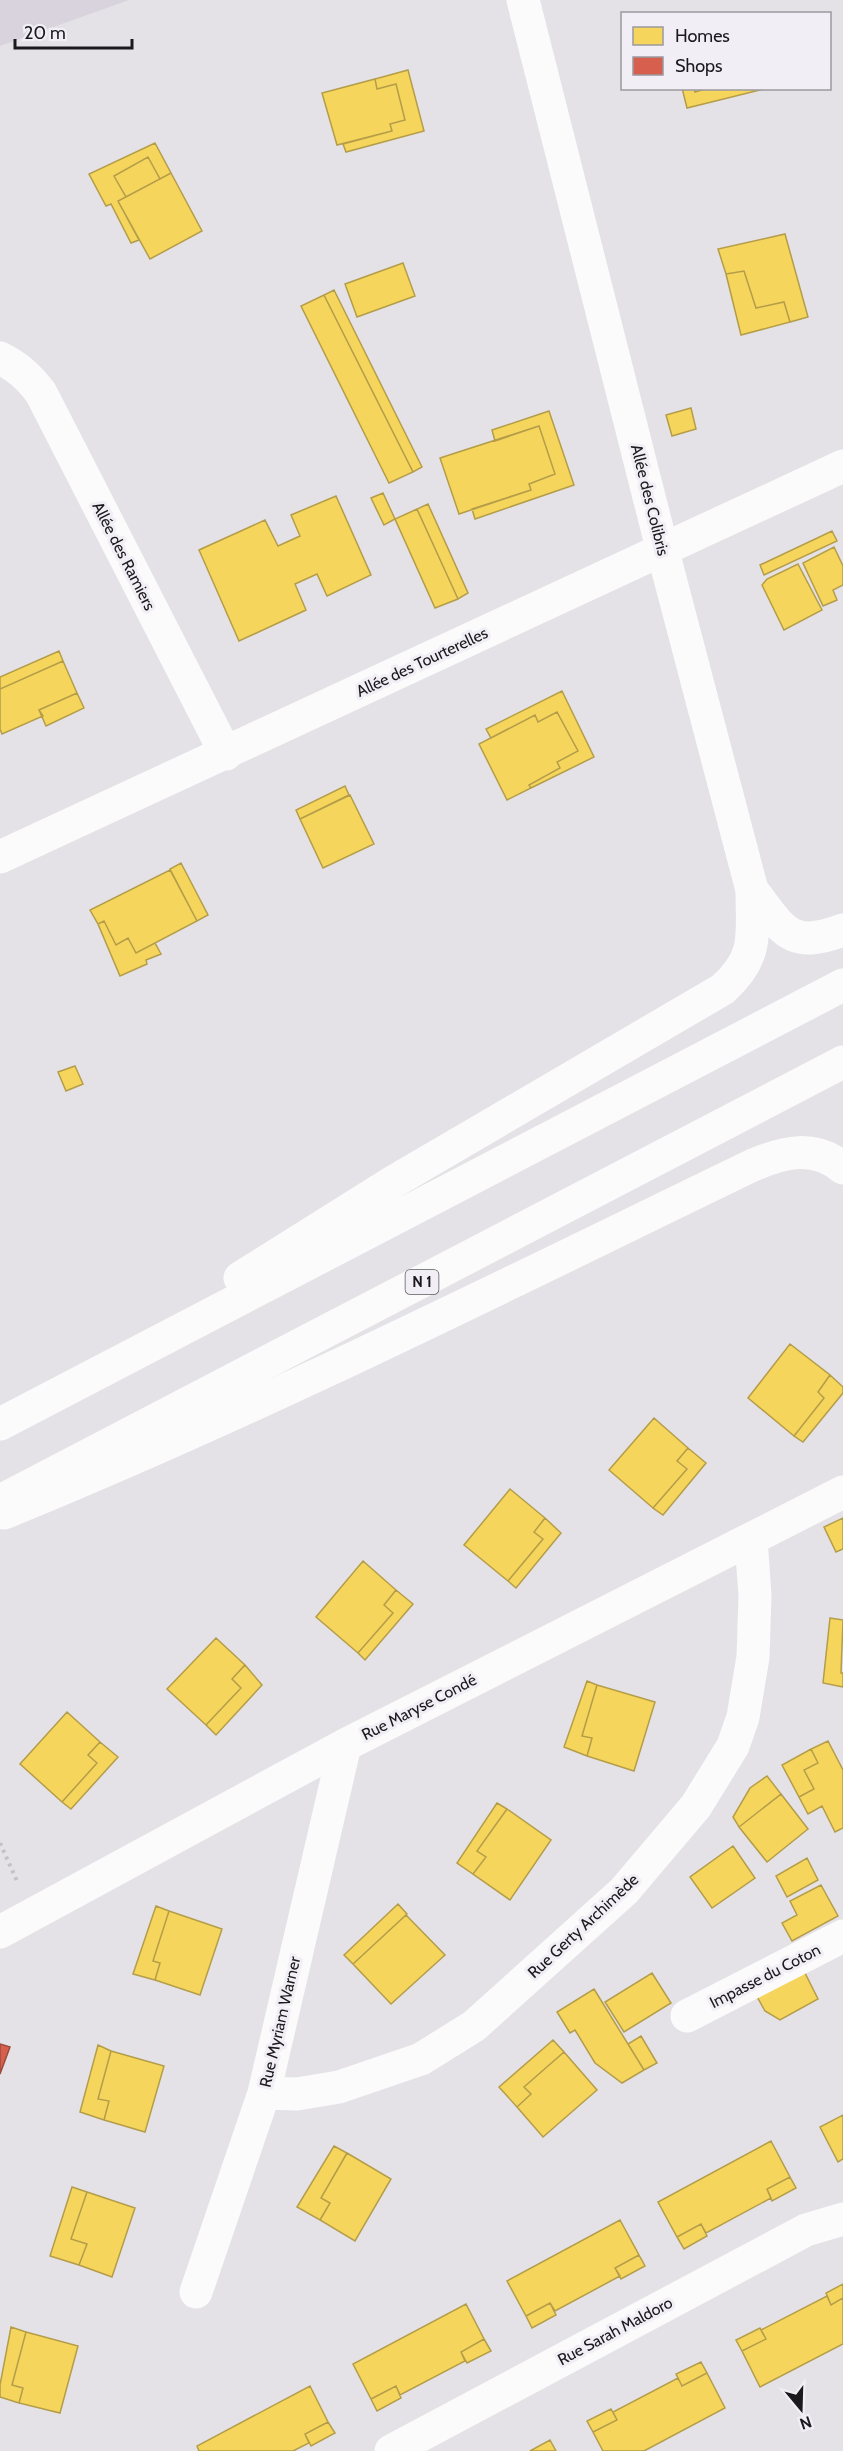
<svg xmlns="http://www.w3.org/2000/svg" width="843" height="2451" viewBox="0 0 843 2451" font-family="Cabin,sans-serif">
<rect width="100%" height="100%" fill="#e4e2e6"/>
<path fill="#d8d3dc" d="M0 0H129L0 46Z"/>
<path fill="#f6d55c" stroke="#b49d49" stroke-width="1.5" d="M408 70 424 131 346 152 343 144 392 131 390 124 405 120 396 84 377 89 375 79Z
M375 79 377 89 396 84 405 120 390 124 392 131 337 145 322 93Z
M682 88H694L695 92 708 88H768L687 108Z
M155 143 171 173 160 179 148 157 114 176 126 197 118 201 139 240 131 243 111 204 106 206 89 174Z
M148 157 160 179 126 197 114 176Z
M171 173 202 231 150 259 118 201Z
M785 234 808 317 790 322 784 302 756 308 744 271 726 274 718 249Z
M403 263 415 296 357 317 345 284Z
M744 271 756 308 784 302 790 322 741 335 726 274Z
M334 290 422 467 413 472 324 295Z
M324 295 413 472 389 483 301 306Z
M691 408 696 429 672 436 666 415Z
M549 411 574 485 475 519 472 509 531 490 529 484 555 474 539 426 495 441 492 430Z
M539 426 555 474 529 484 531 490 459 514 440 458Z
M383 493 395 519 384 525 371 498Z
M336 496 371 575 327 596 317 574 295 584 306 610 239 641 199 550 265 520 278 546 300 536 291 515Z
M428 504 468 593 458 599 417 509Z
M417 509 458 599 435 608 395 519Z
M832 531 837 541 764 575 760 565Z
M834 547 843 566V585L833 590 837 600 823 606 803 563Z
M798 564 822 610 784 630 762 585 767 579Z
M59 651 63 661 0 689V677Z
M63 661 77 693 39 710 43 716 2 734 0 729V689Z
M562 691 594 757 531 788 529 785 560 768 557 762 578 751 557 712 538 722 535 715 491 738 486 729Z
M77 693 84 708 46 726 39 710Z
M557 712 578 751 557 762 560 768 529 785 531 788 507 800 479 744 535 715 538 722Z
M345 786 349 795 300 819 296 810Z
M350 795 374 844 323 868 300 819Z
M181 863 208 915 197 921 170 869Z
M170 870 197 921 136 953 128 938 116 945 104 921 98 924 90 910Z
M104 921 116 945 128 938 136 953 155 943 161 954 146 960 147 964 120 976 98 924Z
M75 1066 83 1084 66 1091 58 1072Z
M790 1344 830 1375 818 1392 824 1398 794 1436 748 1398Z
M830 1375 843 1387V1393L803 1442 794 1436 824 1398 818 1392Z
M654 1418 688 1448 677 1461 687 1469 653 1508 609 1470Z
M688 1448 706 1463 663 1515 653 1508 687 1469 677 1461Z
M510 1489 545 1518 534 1532 543 1539 508 1581 464 1545Z
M545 1518 561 1533 516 1588 508 1581 543 1539 534 1532Z
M843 1518V1549L836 1552 824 1527Z
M363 1561 396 1590 384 1605 393 1613 358 1653 316 1617Z
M396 1590 413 1604 365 1660 358 1653 393 1613 384 1605Z
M830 1618 843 1620 841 1673H843V1687L823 1683Z
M216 1638 245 1665 232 1679 241 1688 206 1725 167 1689Z
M245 1665 262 1685 216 1735 206 1725 241 1688 232 1679Z
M587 1681 597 1685 582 1736 592 1738 587 1756 564 1747Z
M597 1685 655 1702 634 1771 587 1756 592 1738 582 1736Z
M67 1712 100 1742 88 1755 97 1763 62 1802 20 1764Z
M828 1741 843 1770V1828L835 1832 822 1806 808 1814 799 1797 814 1789 804 1770 818 1763 811 1749Z
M100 1742 118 1757 71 1809 62 1802 97 1763 88 1755Z
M811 1749 818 1763 804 1770 814 1789 799 1797 782 1765Z
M767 1776 781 1794 739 1827 733 1817 750 1788Z
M781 1794 808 1829 767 1862 739 1827Z
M497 1803 507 1809 477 1851 486 1857 473 1874 457 1863Z
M507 1809 551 1840 510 1900 473 1874 486 1857 477 1851Z
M733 1846 755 1878 712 1908 690 1877Z
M807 1858 818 1880 787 1897 776 1876Z
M821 1885 838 1916 792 1941 782 1923 797 1915 790 1901Z
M398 1904 407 1914 353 1964 344 1955Z
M156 1906 169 1911 153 1961 160 1963 155 1980 133 1974Z
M169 1911 222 1929 200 1995 155 1980 160 1963 153 1961Z
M406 1915 445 1955 391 2004 353 1964Z
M802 1967 818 1999 780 2020 765 2011 755 1993Z
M652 1973 671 2003 624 2032 605 2002Z
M594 1989 644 2070 622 2083 595 2063 575 2030 570 2033 557 2012Z
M641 2036 657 2063 644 2070 628 2044Z
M553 2040 564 2052 524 2087 531 2094 517 2107 499 2087Z
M98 2045 111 2051 98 2099 109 2101 104 2120 80 2112Z
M111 2051 164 2066 145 2132 104 2120 109 2101 98 2099Z
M564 2052 597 2090 543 2137 517 2107 531 2094 524 2087Z
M843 2115V2159L838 2162 820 2127Z
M771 2141 790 2177 767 2189 771 2198 706 2233 701 2224 677 2237 658 2202Z
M334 2146 347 2153 321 2198 330 2203 320 2220 297 2207Z
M347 2153 391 2179 355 2241 320 2220 330 2203 321 2198Z
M790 2177 796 2188 772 2201 767 2189Z
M72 2187 87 2192 71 2239 87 2244 79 2265 50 2256Z
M87 2192 135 2208 112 2277 79 2265 87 2244 71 2239Z
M620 2220 639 2255 615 2268 620 2276 555 2311 550 2303 526 2316 507 2281Z
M701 2224 707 2236 684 2249 677 2237Z
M639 2255 645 2266 621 2279 615 2268Z
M843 2284V2298L831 2305 826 2293Z
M827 2296 831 2305 843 2298V2344L760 2387 742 2351 766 2339 761 2330Z
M550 2303 556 2315 532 2328 526 2316Z
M466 2304 484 2339 461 2352 465 2361 400 2395 396 2386 371 2399 353 2364Z
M11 2327 26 2332 12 2385 23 2388 19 2403 0 2397V2385Z
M760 2328 766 2339 742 2351 736 2340Z
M26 2332 78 2346 60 2413 19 2403 23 2388 12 2385Z
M484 2339 491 2351 467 2363 461 2352Z
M701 2362 707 2373 682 2386 676 2374Z
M707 2373 725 2408 644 2451H603L593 2432 617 2420 613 2412 678 2378 682 2386Z
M310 2386 328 2422 305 2434 309 2443 293 2451H199L197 2446Z
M396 2386 401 2398 377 2411 371 2399Z
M611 2409 617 2420 593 2432 587 2421Z
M328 2422 335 2433 311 2446 305 2434Z
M550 2440 556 2451H530Z"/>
<path fill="#d6604d" stroke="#9e4b3e" stroke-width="1.5" d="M0 2044 10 2047 0 2074Z"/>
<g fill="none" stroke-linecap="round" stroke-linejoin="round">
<path stroke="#c3c2c4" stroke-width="4" stroke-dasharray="3 4.5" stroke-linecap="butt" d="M0 1843 17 1881"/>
<path stroke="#fbfbfb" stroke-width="33" d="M523 0 662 548 752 890C782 928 788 951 843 930
M0 358C18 367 29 377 41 393L226 754
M0 857 843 466
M4 1513C259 1409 505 1285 753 1165 784 1152 814 1144 843 1168
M0 1932 345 1745 843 1492
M687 2016 843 1936
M264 2093 297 2094 339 2087 421 2059 474 2026 624 1891 696 1806 733 1746 743 1717 753 1657 755 1596 751 1539
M196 2292 264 2093 345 1745
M391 2451 806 2230 843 2219"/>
<path stroke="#fbfbfb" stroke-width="33" d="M240 1278 393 1182 723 989C759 956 752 936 752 890
M0 1424 843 985
M0 1501 843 1062"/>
</g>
<g text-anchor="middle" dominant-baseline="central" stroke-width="6" stroke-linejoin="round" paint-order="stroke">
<rect fill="#f1eef5" stroke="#5a595d" stroke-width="1.5" x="405.5" y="1270" width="33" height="24" rx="4.5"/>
<g font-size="15" font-weight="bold" fill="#1a191c">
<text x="422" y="1282">N 1</text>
</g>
<g font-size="16" fill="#1a191c" stroke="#f1eef5">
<text transform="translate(650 500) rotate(76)">Allée des Colibris</text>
<text transform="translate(124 556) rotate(63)">Allée des Ramiers</text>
<text transform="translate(422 662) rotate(-25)">Allée des Tourterelles</text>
<text transform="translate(419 1707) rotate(-27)">Rue Maryse Condé</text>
<text transform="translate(583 1926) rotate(-43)">Rue Gerty Archimède</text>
<text transform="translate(765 1976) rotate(-27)">Impasse du Coton</text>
<text transform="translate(280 2022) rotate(-77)">Rue Myriam Warner</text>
<text transform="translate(615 2331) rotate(-28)">Rue Sarah Maldoro</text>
</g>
</g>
<rect x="621" y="12" width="210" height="78" fill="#f1eef5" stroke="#9b999e" stroke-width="1.5"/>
<rect x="633" y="27" width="30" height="18" fill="#f6d55c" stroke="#9b999e" stroke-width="1.5"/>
<text x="675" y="42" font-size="18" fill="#1a191c">Homes</text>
<rect x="633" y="57" width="30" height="18" fill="#d6604d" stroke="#9b999e" stroke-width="1.5"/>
<text x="675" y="72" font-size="18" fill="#1a191c">Shops</text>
<g transform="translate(801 2409) rotate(161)" stroke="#f1eef5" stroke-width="4.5" paint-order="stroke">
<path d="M0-4.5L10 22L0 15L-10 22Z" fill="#1a191c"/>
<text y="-9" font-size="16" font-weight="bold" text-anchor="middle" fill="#1a191c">N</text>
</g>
<path d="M15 39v9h117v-9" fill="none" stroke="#1a191c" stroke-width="3"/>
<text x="24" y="39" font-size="18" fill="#1a191c" stroke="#f1eef5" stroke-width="4.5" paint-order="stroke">20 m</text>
</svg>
